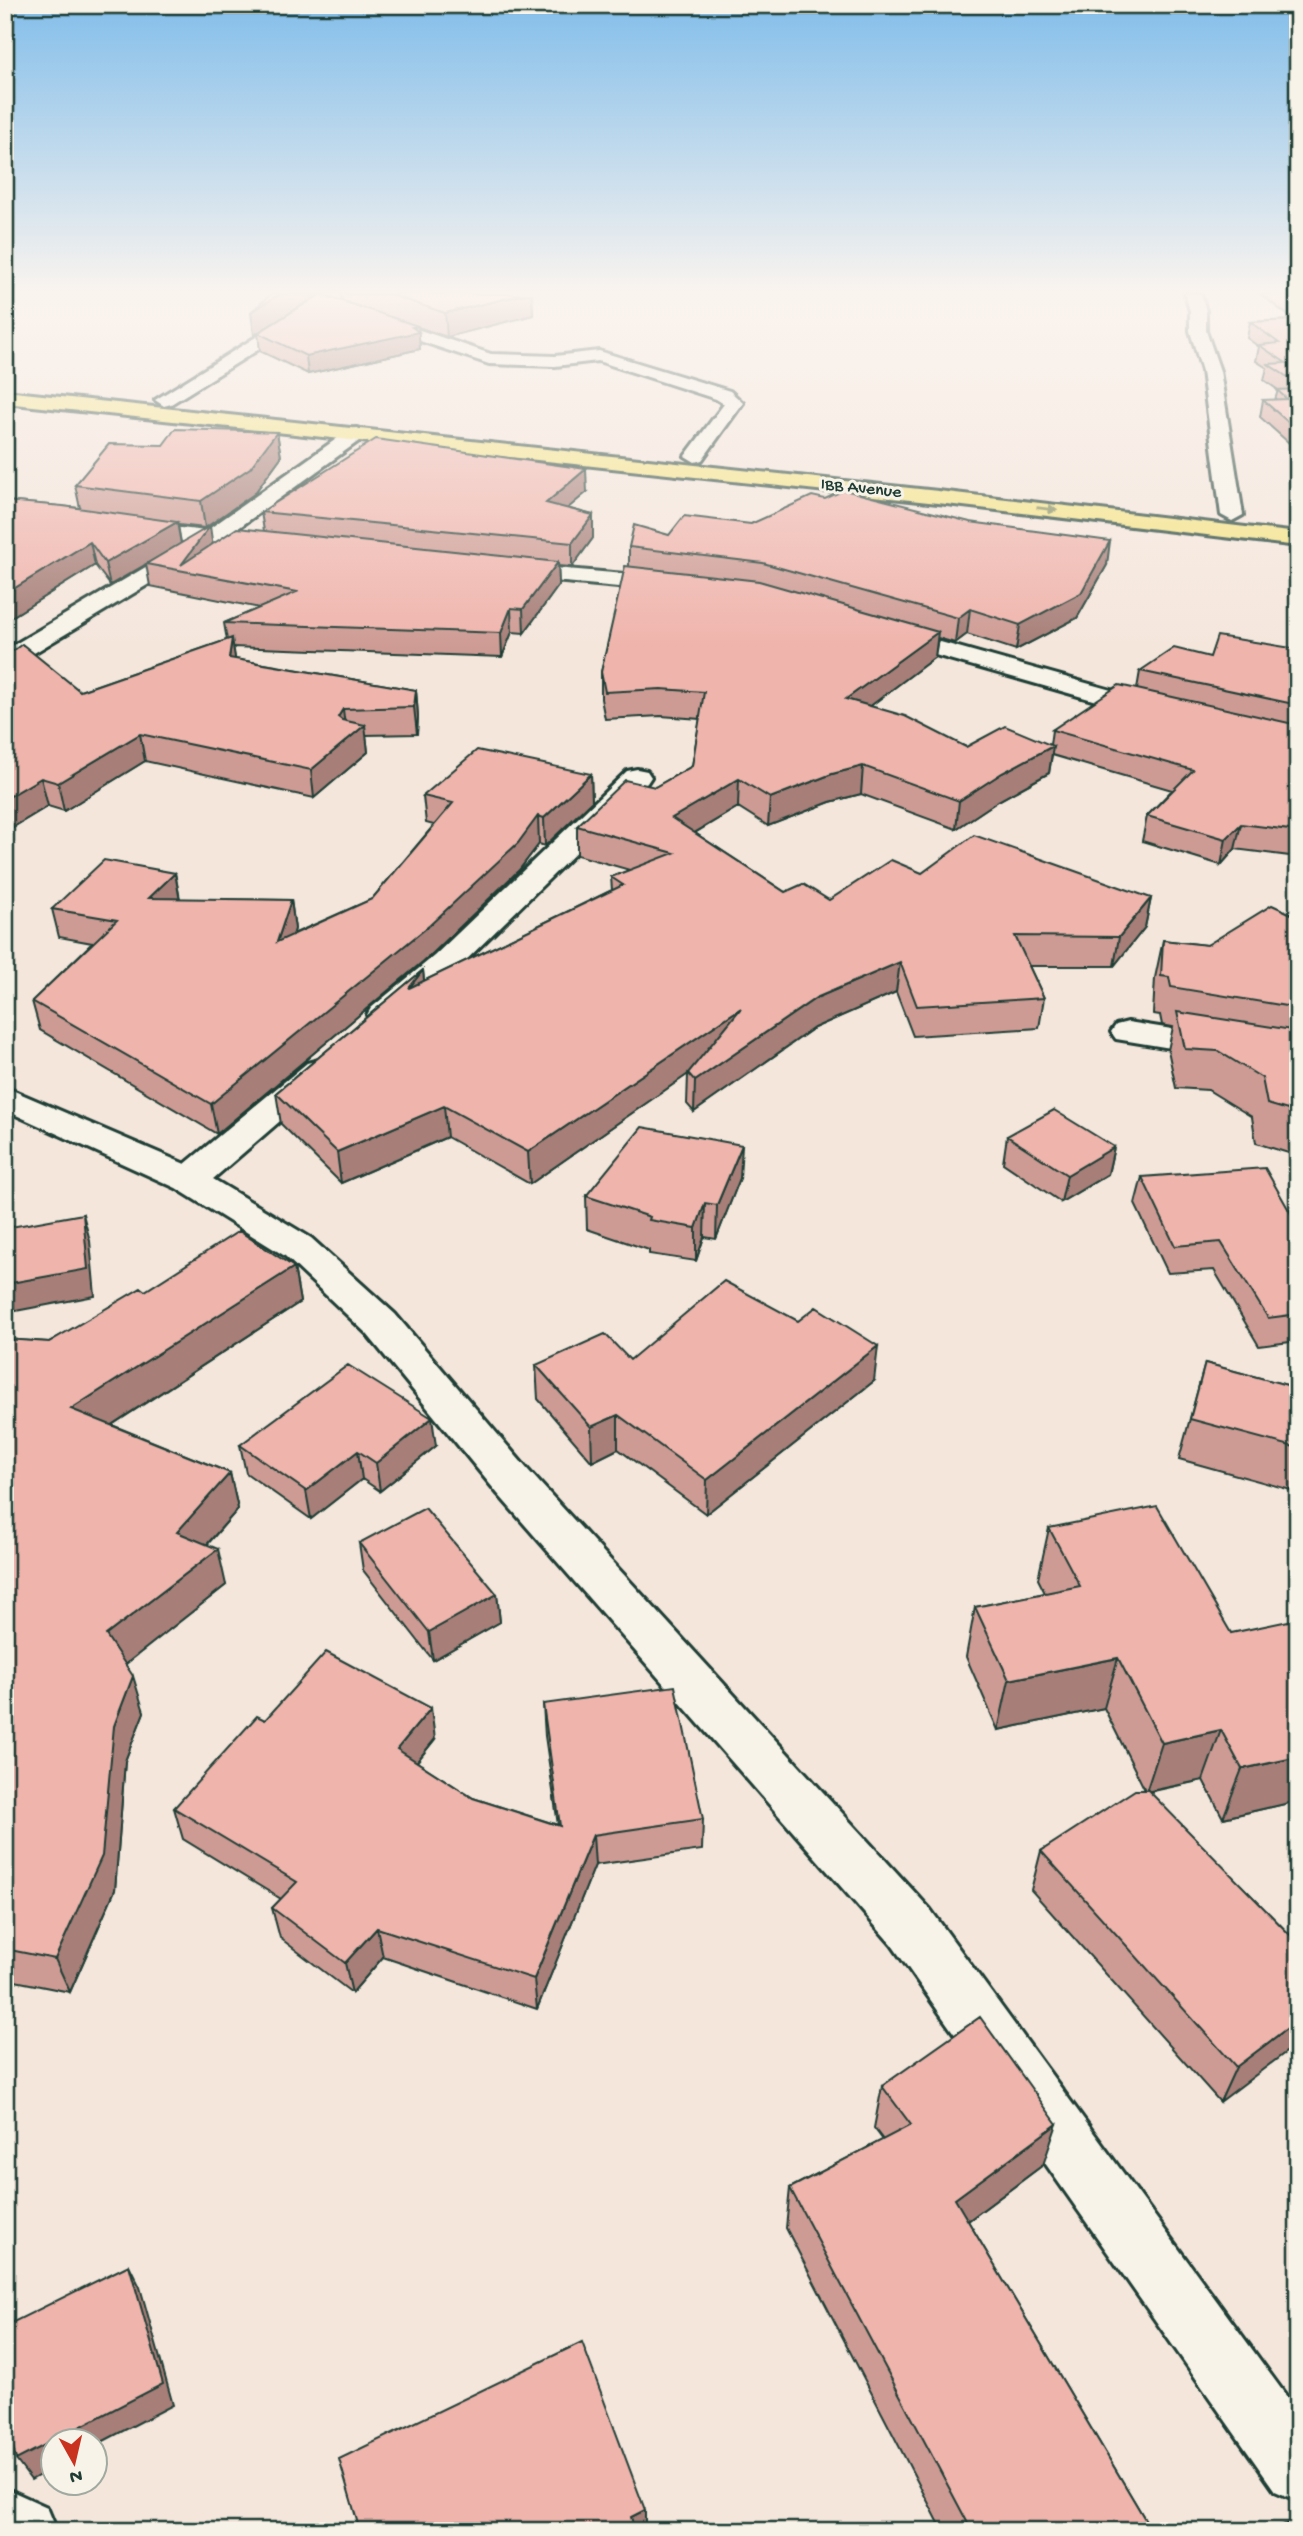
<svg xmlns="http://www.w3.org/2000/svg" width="1303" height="2536" viewBox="0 0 1303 2536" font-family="'Gochi Hand',sans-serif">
<rect width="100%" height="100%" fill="#f5e6dc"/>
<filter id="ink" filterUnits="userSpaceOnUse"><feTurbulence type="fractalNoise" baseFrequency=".0143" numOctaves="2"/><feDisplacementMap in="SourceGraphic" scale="14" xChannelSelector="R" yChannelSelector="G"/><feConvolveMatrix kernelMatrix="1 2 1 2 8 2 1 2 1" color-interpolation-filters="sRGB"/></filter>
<g filter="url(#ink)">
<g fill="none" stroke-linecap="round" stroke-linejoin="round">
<defs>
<path id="minor" d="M325 294H347L171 404 164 406 155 400Z
M1185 294H1201L1206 311V331L1220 371 1243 515 1232 521 1221 515 1202 371 1190 331V311Z
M369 313 491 354 555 356 599 351 730 391 743 403 702 460 695 462 685 456 724 404 716 399 598 361 555 366 489 364 363 322V314Z
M356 428 363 430 366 434 363 438 230 534 279 540 282 545 279 550 271 552 214 545 14 665 5 667V650L188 542 121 533 118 528 121 523 129 522 206 531 349 430Z
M508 564 672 578 683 585 672 592 500 576 497 571Z
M887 627 1161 704 1165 709 1161 714 1152 717 879 639 875 634 879 629Z
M637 769 647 771 651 777 647 783 456 970 395 1022 383 1025 371 1022 367 1015 371 1008 434 956 627 771Z
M1128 1022 1298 1049V1069L1116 1039 1111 1032 1116 1025Z
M319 1060 331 1063 336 1070 331 1077 213 1179 311 1238 395 1314 528 1470 930 1909 1298 2412V2501L1275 2491 892 1945 498 1494 367 1334 285 1256 176 1188 5 1110V1087L185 1164 307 1063Z
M5 2488 47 2507 57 2531H5Z"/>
<path id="major" d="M5 391 938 491 1298 533V546L938 503 5 403Z"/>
</defs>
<use href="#minor" stroke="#1f3d34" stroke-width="6"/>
<use href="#major" stroke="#1f3d34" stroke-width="6"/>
<use href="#minor" fill="#f7f3e8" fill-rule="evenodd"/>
<use href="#major" fill="#f4e382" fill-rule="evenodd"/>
</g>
<path fill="#ce9b94" stroke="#1f3d34" stroke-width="2" d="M341 294H532L533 315 447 337 418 327 420 349 308 374 260 351 258 333 342 300Z
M1260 294H1298V451L1260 417 1263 400H1275L1278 390 1264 380 1267 368 1256 361 1259 347 1247 338 1250 322 1294 320Z
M277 432 281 457 254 494 205 528 178 525 181 543 213 544 264 531 261 512 587 492 567 508 593 515V538L572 567 558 566 559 585 524 633 512 632 502 657 233 647 235 659 416 690 418 716 417 734 366 735 368 752 314 798 145 761 64 811 48 806 5 832 80 691 227 640 224 623 260 608 150 586 146 564 110 585 95 565 5 621V501L80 508 75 485 163 445Z
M825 499 1107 565 1077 618 1016 650 967 634 955 643 938 638 935 657 870 706 966 747 1050 745 1052 730 1137 689 1140 671 1210 657 1298 649V857L1235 849 1221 865 1142 841 1147 816 1172 790 1052 755 1049 773 998 801 956 829 861 794 830 802 768 826 738 807 695 833 785 892 829 900 922 873 1151 898 1145 927 1114 966H1029L1044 998 1039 1028 913 1036 896 992 814 1028 694 1112 687 1104 688 1074 530 1184 447 1137 341 1183 281 1124 276 1093 423 970 424 981 612 890 611 877 630 870 577 855V826L655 787 692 766 700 719 661 716 605 719 601 699V672L629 566V547L669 535 751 524Z
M591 774 592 801 545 846 539 844 519 870 432 954 217 1134 40 1030 32 1001 92 943 59 937 52 909 175 873 180 899 291 900 295 929 293 934 372 899 434 825 426 823 423 796Z
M1298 917V1156L1256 1143 1252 1117 1208 1090 1176 1088 1168 1050 1173 1027 1162 1025 1160 1015 1153 1014 1155 978 1163 940 1207 945Z
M1007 1136 1114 1147 1108 1174 1061 1202 1003 1163Z
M1142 1177 1298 1226V1341L1259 1346 1214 1270 1168 1273 1135 1204Z
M740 1178 716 1239 704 1237 696 1261 649 1254V1250L587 1229 586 1196Z
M294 1267 300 1302 112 1425 230 1473 238 1509 207 1545 226 1585 125 1664 144 1712 125 1761 115 1890 70 1992 5 1979V1339L49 1342 145 1291Z
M630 1360 874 1381 706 1514 618 1449 592 1462 538 1399 536 1365Z
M1205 1363 1298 1388V1492L1179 1459Z
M240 1445 436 1446 380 1491 362 1479 311 1519 246 1473Z
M1049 1528 1298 1801 1223 1818 1203 1780 1149 1792 1298 1943 1220 2102 1031 1890 1041 1851 1145 1790 1104 1708 998 1730 966 1657 975 1607 1045 1593 1038 1579Z
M359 1543 497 1594 500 1622 433 1660 363 1570Z
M543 1704 703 1819 702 1850 595 1865 537 2009 383 1957 352 1993 280 1938 272 1908 281 1899 183 1839 174 1808 265 1720 435 1739 417 1762 473 1798 558 1825 545 1736Z
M882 2086 1043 2165 968 2221 1152 2531H943L786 2228 790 2188 883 2140 874 2128Z"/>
<path fill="#a77e78" stroke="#1f3d34" stroke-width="2" d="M280 294H320L254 335 251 312Z
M525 294H532L533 315 447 337 445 313Z
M418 326 420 349 308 374 306 356Z
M277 432 281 457 254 494 205 528 201 501Z
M586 469 587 492 547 526 546 503Z
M593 515V538L572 567V543Z
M177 522 181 544 110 585 105 563Z
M210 526 213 548 181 565Z
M1110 541 1107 565 1077 618 1016 650 1020 625Z
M90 542 95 565 5 621V594Z
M558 562 559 585 524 633 523 609Z
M511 608 512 632 502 657 501 633Z
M970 609 967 634 955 643 958 618Z
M938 632 935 657 844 726 846 699Z
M232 638 236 664 229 658Z
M416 690 418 716 417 734 414 707Z
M343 709 346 736 338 717Z
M365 725 368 752 314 798 311 770Z
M140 734 145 761 64 811 58 783Z
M1053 746 1049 773 998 801 956 829 959 801 1002 773Z
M863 766 861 794 830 802 768 826 770 798 832 774Z
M591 774 592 801 545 846 544 818Z
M41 778 48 806 5 832V799Z
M739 779 738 807 672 846V818Z
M538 816 539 844 519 870 432 954 217 1134 211 1104Z
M1241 824 1235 849 1221 865 1226 839Z
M175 873 180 901 149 898Z
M1151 898 1145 927 1114 966 1119 937Z
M291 900 295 929 282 970 277 942Z
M900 962 896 992 814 1028 694 1112 695 1081 816 998Z
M423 970 426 1000 409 988Z
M741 1008 740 1038 530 1184 528 1152Z
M444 1106 447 1137 341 1183 337 1152Z
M742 1145 740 1178 716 1239 717 1205Z
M1114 1147 1108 1174 1061 1202 1067 1175Z
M705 1203 704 1237 696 1261V1228Z
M83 1214 90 1241 95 1296 5 1313V1284Z
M294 1267 300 1302 82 1444 71 1409Z
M878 1346 874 1381 706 1514 707 1480Z
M618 1415V1449L592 1462 591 1427Z
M432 1418 436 1446 380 1491 376 1463Z
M358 1451 362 1479 311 1519 306 1491Z
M230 1473 238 1509 186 1568 177 1532Z
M218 1549 226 1585 117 1671 106 1635Z
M497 1594 500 1622 433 1660 429 1632Z
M1118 1658 1104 1708 998 1730 1009 1680Z
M133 1676 144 1712 125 1761 115 1890 70 1992 55 1959 114 1726Z
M431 1708 435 1739 402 1780 397 1749Z
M1221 1730 1203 1780 1146 1792 1162 1743Z
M1298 1757V1801L1223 1818 1242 1769Z
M593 1835 595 1865 537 2009 534 1979Z
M377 1928 383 1957 352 1993 345 1963Z
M1298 2020V2043L1220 2102 1236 2067Z
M1057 2124 1043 2165 945 2238 955 2199Z
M129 2265 140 2287 173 2405 94 2446V2441H52V2468L31 2480 16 2460Z
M645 2510V2531H632L631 2517Z"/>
<path fill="#efb4ac" stroke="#1f3d34" stroke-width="2" d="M271 294H280L251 312Z
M321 294 418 326 412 327 419 332 306 356 258 333Z
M388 294H525L445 313Z
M1283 294H1298V305Z
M1298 320V384L1268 364 1286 363 1259 345 1279 343 1250 322Z
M1298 389V431L1263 400 1287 399 1277 390Z
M175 429 277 432 250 468 201 501 75 485 109 444 163 445Z
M376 439 586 469 546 503 593 515 572 543 261 512Z
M844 490 970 522 1110 541 1081 593 1020 625 970 609 958 618 763 563 629 547 634 525 669 535 684 516 751 524 812 496 825 499Z
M5 501 63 506 177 522 105 563 90 542 5 594Z
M210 526 181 565 237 528 558 562 523 609 511 608 501 633 224 623 297 592 146 564Z
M625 566 759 581 938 632 846 699 905 716 966 747 1005 726 1053 746 1002 773 959 801 863 766 832 774 770 798 739 779 672 818 785 892 803 884 829 900 891 860 922 873 974 835 1151 898 1119 937 1015 936 1044 998 917 1006 900 962 816 998 695 1081 688 1073 741 1008 528 1152 444 1106 337 1152 276 1093 423 970 409 988 623 885 611 877 674 853 577 826 625 780 655 787 692 766 704 692 661 689 605 692 601 672Z
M1217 636 1298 649V705L1140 671 1174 648 1210 657Z
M232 638 229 658 416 690 414 707 343 709 338 717 342 720 365 725 311 770 140 734 58 783 41 778 5 799V657L22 644 80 691Z
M1119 685 1298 725V831L1241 824 1226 839 1147 816 1193 770 1052 730Z
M477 750 591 774 544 818 538 816 518 843 430 925 211 1104 32 1001 117 920 52 909 104 860 175 873 149 898 291 900 277 942 372 899 453 803 423 796Z
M1272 905 1298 917V1008L1171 987 1169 977 1161 976 1163 940 1207 945Z
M1177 1012 1298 1031V1113L1267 1104 1262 1078 1218 1051 1185 1049Z
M1054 1110 1114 1147 1067 1175 1007 1136Z
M642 1127 742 1145 717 1205 705 1203 696 1228 649 1220 650 1217 586 1196Z
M1265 1168 1298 1226V1314L1268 1318 1221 1242 1175 1246 1142 1177Z
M83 1214 88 1269 5 1284V1228Z
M239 1231 294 1267 71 1409 230 1473 177 1532 218 1549 106 1635 133 1676 114 1726 102 1856 55 1959 5 1949V1766L8 1749H5V1339L49 1342 141 1288 145 1291Z
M724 1281 798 1321 816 1307 878 1346 707 1480 618 1415 591 1427 536 1365 605 1334 630 1360Z
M1205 1363 1298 1388V1448L1190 1419Z
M348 1365 432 1418 376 1463 358 1451 306 1491 240 1445Z
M1157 1506 1231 1633 1298 1619V1757L1242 1769 1221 1730 1162 1743 1118 1658 1009 1680 975 1607 1080 1586 1049 1528Z
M425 1508 497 1594 429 1632 359 1543Z
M326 1652 431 1708 397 1749 473 1798 560 1826 543 1704 675 1686 703 1819 593 1835 534 1979 377 1928 345 1963 272 1908 297 1882 174 1808 257 1716 265 1720Z
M1135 1790H1148L1298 1943V2020L1236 2067 1041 1851Z
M980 2017 1057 2124 955 2199 1152 2531H972L790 2188 911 2125 882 2086Z
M129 2265 163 2384 16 2460 5 2411V2326Z
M582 2342 645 2510 631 2517 635 2531H360L339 2459Z
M1298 2520V2531H1264Z"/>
<defs><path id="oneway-solid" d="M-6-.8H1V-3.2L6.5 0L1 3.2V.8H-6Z" transform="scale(1.75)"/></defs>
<use fill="#7f8857" href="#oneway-solid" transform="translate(1047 509) rotate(7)"/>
</g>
<linearGradient id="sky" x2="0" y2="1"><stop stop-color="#83beea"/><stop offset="0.45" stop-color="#faf4ef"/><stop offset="1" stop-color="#faf4ef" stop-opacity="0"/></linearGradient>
<rect width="1303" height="649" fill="url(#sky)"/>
<g text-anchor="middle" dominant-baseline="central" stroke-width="6" stroke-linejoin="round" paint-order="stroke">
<g font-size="18" fill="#1f3d34" stroke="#f7f3e8">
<text transform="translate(861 489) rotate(6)">IBB Avenue</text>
</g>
</g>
<rect width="1303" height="2536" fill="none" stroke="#f7f3e8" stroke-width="28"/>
<rect x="14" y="14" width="1275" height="2508" fill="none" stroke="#1f3d34" stroke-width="2.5" filter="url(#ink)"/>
<g transform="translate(74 2462) rotate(172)"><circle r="33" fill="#f7f3e8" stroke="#a1aaa0" stroke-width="2"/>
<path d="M0-5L12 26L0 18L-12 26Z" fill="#c8321e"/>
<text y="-10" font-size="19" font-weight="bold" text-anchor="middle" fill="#1f3d34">N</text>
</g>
</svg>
